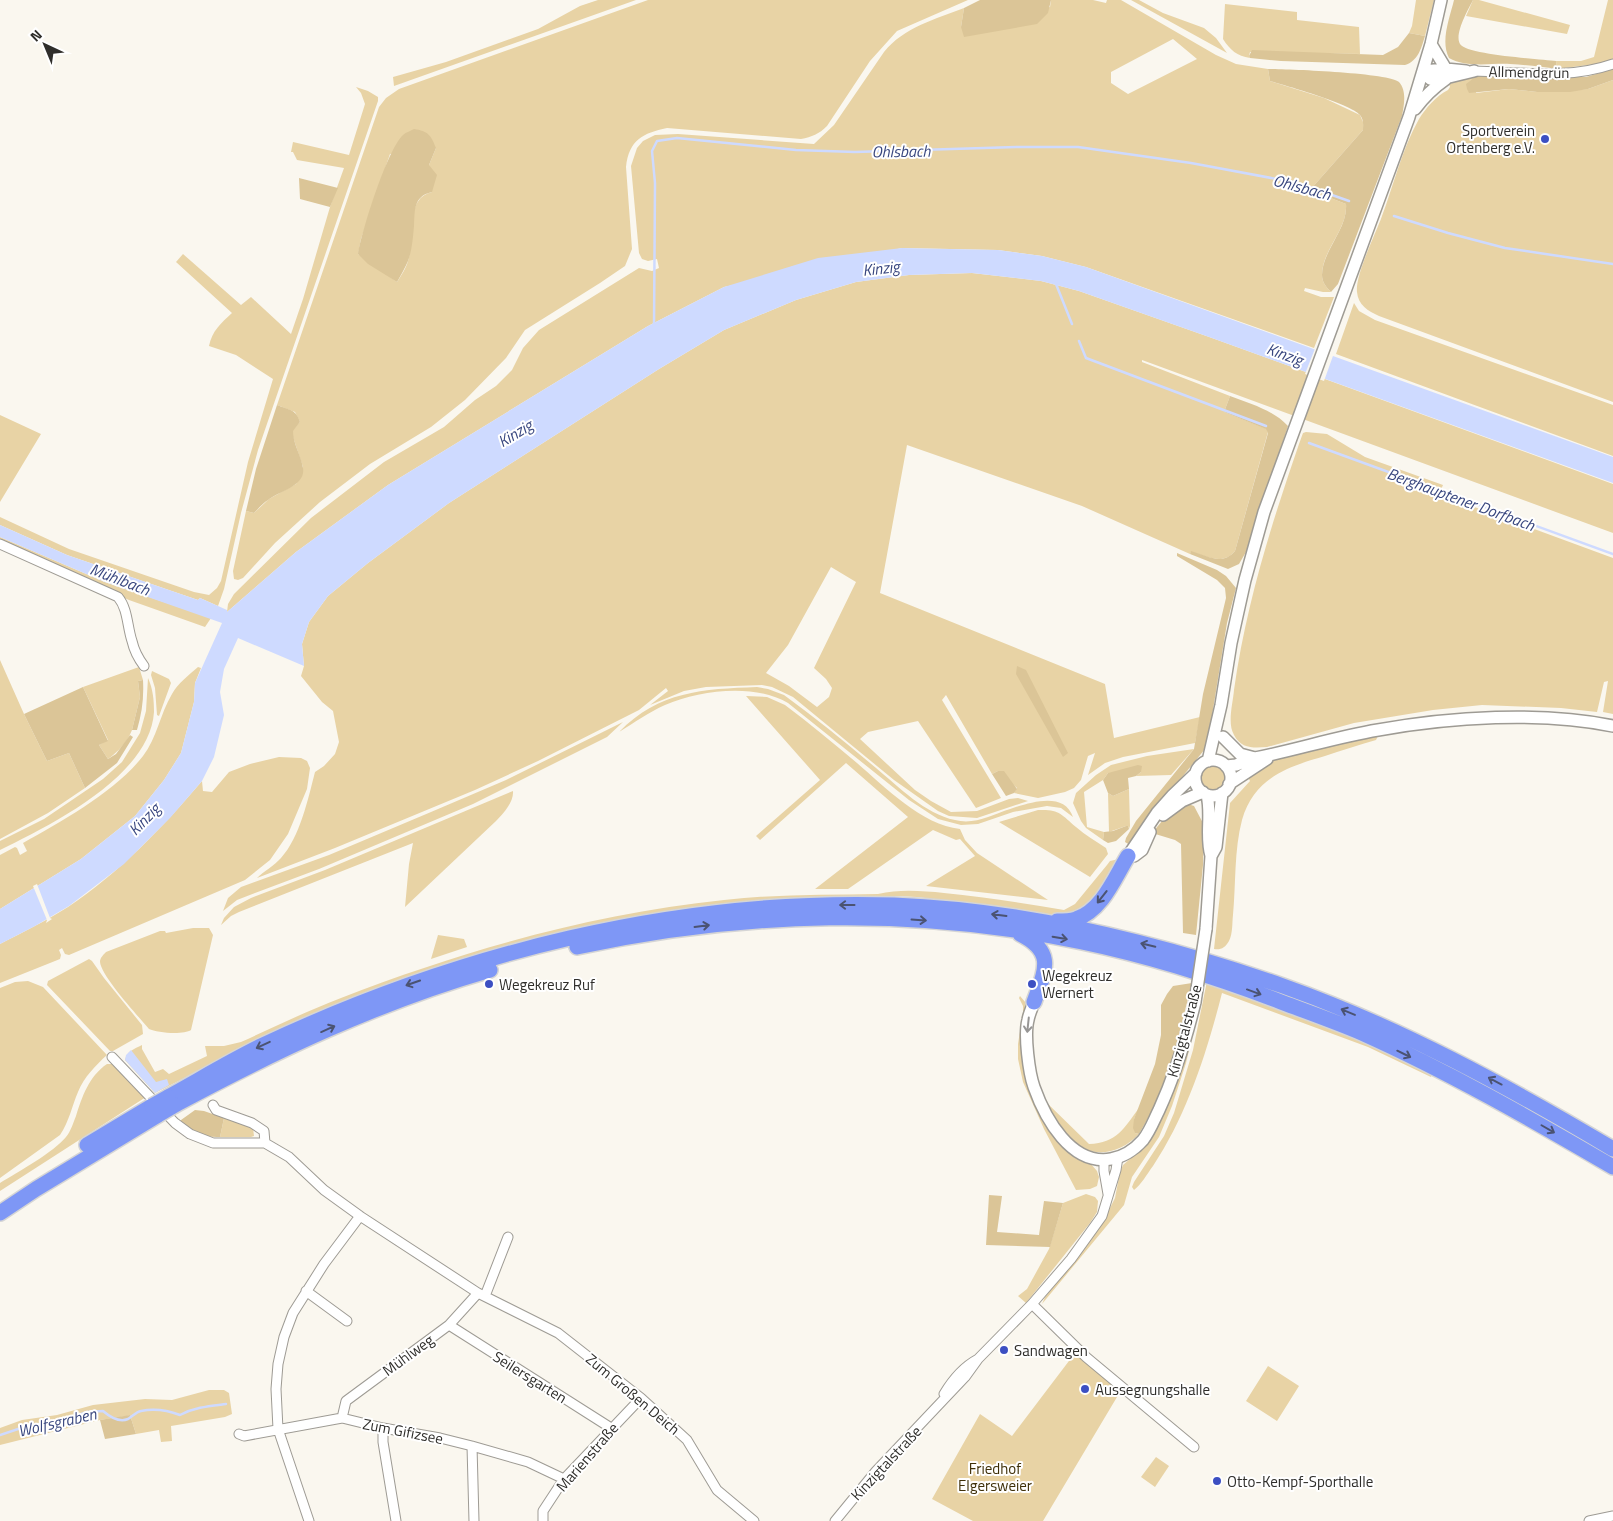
<svg xmlns="http://www.w3.org/2000/svg" width="1613" height="1521" viewBox="0 0 1613 1521" font-family="'Titillium Web',sans-serif">
<rect width="100%" height="100%" fill="#faf7ef"/>
<path fill="#e8d3a5" fill-rule="evenodd" d="M598 0H636L394 86 393 77 446 62 538 29 580 6Z
M648 0H968L897 31 870 61 827 126C819 134 812 137 801 139L667 128C643 133 629 140 626 167L632 249 625 266 600 283 525 330 506 358 465 400 431 427 370 464 320 502 275 543 243 578 238 580 234 579 233 571 246 511 254 513 269 499 296 484 303 467 293 437 292 431 300 422 295 412 277 405 379 107 386 98 399 89ZM436 148 429 165 432 192C404 198 415 240 408 261 406 268 401 276 397 282L358 254 361 239 390 154Z
M1051 0H1093L1106 3 1107 0H1121L1216 55 1236 64 1268 69 1270 81 1324 98 1360 115 1363 122V130L1310 190 1346 204C1348 229 1322 250 1322 275 1322 282 1326 287 1331 292H1323L1305 288 1304 291 1321 297H1334L1314 348 1086 267 1042 256 998 250 902 248 724 287 648 326 388 485 296 552 227 612 228 604 234 594 311 518 384 462 444 427 475 400 496 386 512 370 523 348 539 330 639 268 652 271 659 268 657 259 648 261 642 259 639 253 631 166 637 148 643 141 655 135 678 134 814 144 834 125 884 52C904 27 936 19 964 8L961 27 1050 7ZM1173 39 1197 59 1128 94 1111 83V72Z
M1131 0H1139L1163 13 1204 28 1216 38 1227 53Z
M1416 0H1434L1425 36 1409 33 1412 26Z
M1473 0H1479L1570 25 1567 34 1466 16Z
M1608 0H1613V59L1603 63 1557 69 1556 61H1581L1594 57Z
M1225 4 1297 12V20L1359 27 1360 54 1250 52 1249 56 1250 58C1237 56 1230 50 1223 39Z
M1478 75 1476 93 1509 89 1537 92 1588 89 1613 80V402L1379 316C1368 311 1358 305 1357 292 1355 275 1376 233 1382 216 1394 184 1402 149 1419 119 1426 108 1436 96 1448 90L1450 87 1449 83 1455 80Z
M356 87 368 91 378 97V101L258 450 241 513 224 589 218 606 200 598 198 600 67 555 0 525V517L69 549 194 592 209 595 217 588 221 581 248 462 273 379 236 355 209 346C212 331 221 323 232 313L176 262 183 254 241 305 251 297 291 334 303 299 330 207 344 168 297 160 293 152H291L293 142 349 155 365 104 361 93Z
M972 273 1041 281 1079 291 1212 338 1613 484V533L1142 360V362L1230 396 1224 412 1267 429 1268 432 1235 551C1222 566 1208 556 1191 552L1190 554 1082 506 907 445 880 593 1105 684 1114 738 1200 717 1195 743 1123 757 1105 763 1088 775 1095 753 1088 756 1081 780 1074 788 1065 792 1038 798 1014 793 1017 788 998 771 992 774 946 695 942 700 1001 798 976 808 918 721 868 732 860 739 915 790 931 801 951 812 977 811 1009 799 1018 798 1028 801 977 818 949 816 938 811 894 780 793 697 772 687 762 685 706 687 684 691 650 705 668 691 666 688 639 710 538 761 475 790 335 848 257 878C264 871 274 866 281 858 300 837 308 799 315 772L324 766 335 754 339 742 333 711 322 702 301 676 304 666 302 644 309 622 328 596 368 563 449 503 659 369 724 330 796 300 856 282 909 275ZM831 567 856 582 814 668 826 679 832 688 829 697 817 707 789 686 766 673 788 645Z
M1354 303 1359 311 1375 320 1613 405V456L1336 354Z
M0 415 41 434 0 502Z
M1306 432 1327 434 1365 457 1443 485 1439 494 1613 558V714L1603 712 1608 681 1604 682 1597 712 1561 708 1482 705 1433 710 1354 723 1267 747C1254 748 1241 749 1234 735 1227 723 1233 703 1234 690 1246 605 1271 525 1299 444L1303 433Z
M0 537 105 582 211 618 205 627 129 600 0 542Z
M0 660 24 714 47 761 69 753 85 788 48 813 0 839Z
M139 667 143 680 138 681 140 697 132 730C128 741 118 752 108 759L99 745 108 740 83 687Z
M198 667 201 668 195 683 194 702 181 753 164 780 135 816 81 859 0 909V855L15 847 17 848 20 855 27 851 23 843C62 821 115 792 143 756 157 738 160 714 172 694 178 683 189 675 198 667Z
M152 671 169 679 171 683 159 716 157 715 155 688 151 675Z
M148 678C153 689 154 700 154 712 150 776 51 825 0 850V841L44 819 103 779 122 762 140 733 146 711Z
M757 687 768 689 784 695C816 718 846 743 876 768 899 787 925 814 955 820 966 823 977 821 988 817 1010 810 1062 784 1073 817L1061 808 1047 806 1013 812 978 824 961 825 938 819 909 800 788 703C754 683 700 690 665 705 649 712 634 723 619 732 659 691 703 689 757 687Z
M746 696 767 697 785 705C809 723 833 743 857 763 885 787 922 825 960 829L965 840 977 853 1048 900 926 886 975 856 960 839 956 840 933 830 848 889H815L908 817 846 763 760 840 756 836 820 780Z
M623 722 607 737 473 804 319 869 255 893 237 900 223 911 228 898 241 887 329 855 431 812 506 780Z
M1374 734 1378 736 1376 740C1359 745 1342 750 1325 756 1287 767 1254 778 1242 820 1234 850 1236 884 1233 915 1232 923 1233 933 1229 941 1225 948 1221 950 1214 949L1230 803 1250 781 1247 775 1270 762 1285 756Z
M1194 749 1171 775 1136 776 1141 772 1108 773 1103 780 1084 792 1087 827 1104 832 1103 840 1086 828 1081 821 1073 803 1076 793 1096 775 1111 765 1147 756Z
M279 757 301 758 307 761 310 768 307 789 288 834 270 860 245 880 69 955 65 954 62 948 59 950 61 955 60 959 0 983V944C23 932 46 921 68 907 119 873 162 828 202 781L203 791 212 792 229 772 250 764Z
M1200 777a13 13 0 1 1 26 0a13 13 0 1 1-26 0Z
M1129 789 1130 826 1129 829 1128 826H1126L1109 832 1108 793 1113 796Z
M513 791C514 802 503 814 496 821L405 907 409 864 413 843 239 912 231 916 221 925 224 918 234 907 251 898 325 870Z
M1038 810C1059 809 1061 814 1076 827 1085 835 1096 841 1106 848L1108 854 1090 877 999 822Z
M1119 859 1095 903 1074 916 1048 914 917 897 895 896 698 909 603 923 523 942 208 1066 155 1093 125 1060C127 1051 134 1049 142 1045V1049L155 1072 163 1069 169 1074 207 1056 205 1046H224L241 1042C274 1027 307 1011 341 998 464 950 592 914 724 900 775 894 827 895 878 894 900 889 922 891 944 893 984 897 1024 903 1064 910L1075 904 1107 865 1110 861Z
M193 928H209L213 935 191 1030C184 1035 157 1033 149 1029 139 1017 101 976 100 962 100 958 103 955 106 952L160 931H165L166 933Z
M438 935 464 939 467 947 431 959Z
M89 959 92 961 104 978 142 1025 143 1034 113 1051H110L47 985 48 981Z
M28 981 43 987 107 1055C96 1065 84 1077 78 1092 72 1106 69 1122 60 1135L0 1178V988L15 982Z
M1207 981 1306 1016 1433 1071 1431 1077 1368 1047 1222 993C1207 1052 1187 1115 1153 1166 1147 1174 1141 1185 1134 1190L1132 1187 1134 1182 1164 1136 1174 1113 1193 1050Z
M1020 996 1026 1003 1022 1050 1054 1136 1067 1152 1090 1163 1097 1171 1099 1177 1097 1186 1090 1189 1076 1190 1044 1129 1023 1082 1018 1059V1044L1023 1012V1006L1019 998Z
M1196 1021 1186 1063 1172 1106 1159 1137 1132 1177 1124 1205 1042 1304 1045 1297 1084 1249 1105 1218 1115 1198 1120 1172 1123 1165 1146 1145 1155 1131 1167 1106Z
M107 1064H113L146 1097 0 1191V1183C18 1172 54 1152 66 1137 71 1131 73 1123 76 1116 82 1097 89 1076 107 1064Z
M1045 1101 1089 1144C1117 1143 1124 1128 1139 1108L1134 1119 1135 1133 1139 1134C1119 1155 1090 1160 1069 1138 1059 1127 1052 1114 1045 1101Z
M224 1118 253 1128 254 1136 251 1137H220Z
M1086 1194 1095 1197 1098 1201 1097 1212 1090 1223 1026 1303 1018 1296 1027 1289 1049 1249 1063 1203Z
M1075 1353 1120 1392 1043 1521H973L932 1499 980 1414 1012 1436Z
M1268 1366 1299 1386 1277 1421 1246 1401Z
M209 1390H224L229 1393 232 1414 225 1417 171 1426 172 1441 161 1442 159 1430 136 1434 130 1415 127 1416 100 1420 0 1445V1428L22 1420 57 1415 93 1405 145 1399 172 1400Z
M1156 1457 1169 1466 1155 1487 1141 1477Z"/>
<path fill="#dbc597" d="M980 0H1051L1048 13 1037 24 964 37 961 27 964 8Z
M1454 0H1473C1468 10 1454 34 1460 44 1466 55 1541 59 1556 61L1557 69C1542 67 1526 65 1510 64 1491 63 1466 68 1449 58 1440 41 1450 17 1454 0Z
M1409 33 1425 36C1421 49 1418 61 1405 65L1281 61 1250 58 1249 56 1252 50 1383 55 1398 47Z
M1268 69C1287 69 1390 73 1399 82 1407 91 1404 105 1402 116L1338 284 1331 292C1326 287 1322 282 1322 275 1322 251 1348 229 1346 204L1310 190 1363 130C1363 125 1364 120 1360 115 1351 104 1287 86 1270 81Z
M1613 69V80L1588 89 1570 92H1537L1509 89 1469 93 1467 89 1466 84 1478 75 1586 77Z
M414 129C428 131 431 135 436 148L429 165 437 175 432 192C413 196 415 211 414 226 413 237 412 251 408 261 405 268 401 275 397 282L368 264 358 254C362 230 387 150 403 135 406 132 411 131 414 129Z
M299 178 338 188 330 207 300 199Z
M1230 396C1251 404 1273 410 1288 426L1246 552 1239 564 1228 569 1190 554 1191 551C1208 556 1222 566 1235 551L1268 433 1266 429 1224 412Z
M277 405C289 410 296 409 300 422L293 431C293 444 301 455 303 468 306 486 279 491 268 500 263 503 259 508 254 513L246 511 256 469Z
M1177 553 1217 570 1226 576 1236 588 1227 623 1211 722 1205 749 1143 825 1130 845 1125 842 1126 838 1136 821 1194 749 1203 694 1226 598 1225 588 1217 580 1177 556Z
M1017 666 1026 670 1068 753 1063 757 1016 674Z
M143 680C144 698 142 713 137 730H132L140 697 138 681Z
M83 687 108 741 99 745 108 759 116 754 130 735 133 737 117 763 85 788 69 753 47 761 24 714Z
M1138 765 1142 766 1141 772 1136 776 1128 778 1129 789 1113 796 1108 793 1103 780 1108 773Z
M998 771H1004L1017 789 1014 793 1006 796 992 774Z
M1188 804 1194 806 1204 825 1203 865 1196 935 1183 933 1181 844 1175 840 1152 833 1168 814Z
M1126 826H1128L1129 829 1116 841 1108 843 1103 840 1104 832 1113 831Z
M1192 983 1175 1050 1156 1104 1139 1134 1135 1133 1133 1128 1134 1119 1155 1064 1161 1035V1005L1167 994 1173 986Z
M195 1110 204 1111 224 1118 220 1137C205 1138 192 1132 181 1121V1120Z
M989 1195 1002 1196 997 1232 1039 1235 1044 1201 1063 1203 1050 1247 986 1245Z
M130 1415 136 1434 105 1439 100 1420Z"/>
<path fill="#cedaff" d="M902 248 998 250 1042 256 1086 267 1613 457V483L1212 338 1079 291 1041 281 972 273 909 275 856 282 796 300 724 330 659 369 449 503 368 563 328 596 309 622 302 644 304 666 238 638 224 669 220 692 224 715 214 757 202 781 170 818 124 864 69 906 35 926 0 944V909L81 859 135 816 164 780 181 753 194 702 195 683 222 623 105 582 0 537V525L67 555 198 600 200 598 227 610V612L296 552 388 485 648 326 724 287 818 258Z
M131 1050 156 1082 167 1079 169 1085 155 1093 125 1060 126 1055Z"/>
<path fill="#faf7ef" d="M1316 346 1334 353 1324 381 1305 374Z
M37 884 50 918 52 919 46 923 47 920 33 886Z"/>
<g fill="none" stroke-linecap="round" stroke-linejoin="round">
<path stroke="#cedaff" stroke-width="2.5" d="M1394 216 1448 233 1505 248 1613 264
M1056 284 1072 324
M654 326 655 183 652 151 657 141 677 138 796 150 855 152 1016 147H1078L1191 163 1298 183 1349 201
M1079 341 1086 358 1266 426
M1309 443 1613 554
M0 1435 27 1426 62 1421 87 1412 103 1411C110 1417 119 1423 128 1419 133 1416 136 1412 141 1411 155 1408 167 1410 180 1415 195 1407 210 1406 226 1404"/>
<defs>
<path id="street" d="M1474 71C1520 72 1568 80 1613 64
M0 544 118 597C128 609 127 626 132 641 134 650 138 658 144 666
M112 1057 175 1123 190 1134 213 1143H265L289 1157 324 1190 360 1216 478 1293 558 1333 641 1398 687 1440 717 1490 754 1521
M213 1105 216 1110 252 1123 264 1131 265 1143
M1104 1160V1171L1108 1194
M306 1291 347 1321
M485 1296 508 1237
M1032 1304 1086 1357 1194 1447
M449 1325 611 1428
M944 1394C953 1379 963 1367 978 1359
M342 1418 346 1401 449 1325 478 1293
M383 1428V1442L396 1521
M239 1434 244 1436 342 1418 383 1428 440 1438 472 1446 528 1462 564 1479
M472 1446 474 1521
M309 1521 278 1429 276 1389 278 1364 284 1337 293 1313 324 1264 360 1216
M543 1521V1511L564 1479 641 1398
M835 1521 876 1471 965 1377 978 1359 1032 1304 1071 1259 1102 1216 1116 1170 1118 1157
M1589 1521 1613 1516"/>
<path id="secondary" d="M1431 44 1446 69
M1423 71 1430 79 1437 80 1474 71
M1423 71 1446 69 1466 71
M1415 109C1424 97 1433 88 1446 79
M1223 737 1240 754 1255 758C1296 750 1336 737 1378 730 1450 717 1541 711 1613 726
M1195 778a18 18 0 1 1 36 0a18 18 0 1 1-36 0Z
M1208 761 1221 705 1231 643 1245 580 1264 512 1409 117 1431 44 1441 0
M1226 766 1236 765 1255 758
M1229 784 1267 759
M1163 815 1182 801 1203 792
M1128 856 1157 813 1173 795 1196 773
M1128 856H1134L1142 850 1150 832
M1211 856 1216 847 1222 793
M1206 929 1211 856C1205 836 1212 815 1207 795
M1034 1002C1032 1008 1029 1014 1028 1020 1024 1035 1029 1073 1034 1087 1045 1118 1071 1166 1111 1159 1123 1157 1135 1149 1143 1140 1150 1131 1154 1120 1159 1110 1175 1075 1186 1039 1195 1002"/>
<path id="highway" d="M1057 921C1063 921 1070 921 1076 919 1102 911 1115 877 1128 856
M1020 934C1056 952 1045 971 1034 1002
M577 947C743 911 916 907 1082 942 1149 956 1216 977 1281 1002 1308 1012 1336 1022 1362 1033 1449 1072 1531 1119 1613 1167
M168 1097C199 1080 230 1061 263 1045 459 953 676 898 894 905 1025 910 1159 943 1283 986 1399 1027 1507 1086 1613 1149
M175 1105C275 1051 379 1002 490 970
M87 1145 152 1106
M0 1213 36 1189 158 1115"/>
</defs>
<use href="#street" stroke="#9e9b94" stroke-width="11"/>
<use href="#secondary" stroke="#9e9b94" stroke-width="14"/>
<use href="#highway" stroke="#d5d5d5" stroke-width="18"/>
<use href="#street" stroke="#fff" stroke-width="9"/>
<use href="#secondary" stroke="#fff" stroke-width="11"/>
<use href="#highway" stroke="#7e97f6" stroke-width="15"/>
<defs>
<path id="secondary-bridge" d="M1195 1002 1206 929"/>
<path id="highway-bridge" d="M152 1106 168 1097
M158 1115 175 1105"/>
</defs>
<use href="#secondary-bridge" stroke="#9e9b94" stroke-width="14" stroke-linecap="butt"/>
<use href="#highway-bridge" stroke="#d5d5d5" stroke-width="18" stroke-linecap="butt"/>
<use href="#secondary-bridge" stroke="#fff" stroke-width="11"/>
<use href="#highway-bridge" stroke="#7e97f6" stroke-width="15"/>
</g>
<defs><path id="oneway-shaft" d="M-6 0H5M1.5-3L5.5 0L1.5 3" fill="none" stroke-width="1.6" stroke-linecap="round" stroke-linejoin="round" transform="scale(1.25)"/></defs>
<g stroke="#4b5372">
<use href="#oneway-shaft" transform="translate(1102 897) rotate(128)"/>
<use href="#oneway-shaft" transform="translate(847 905) rotate(180)"/>
<use href="#oneway-shaft" transform="translate(999 915) rotate(-173)"/>
<use href="#oneway-shaft" transform="translate(919 920) rotate(4)"/>
<use href="#oneway-shaft" transform="translate(702 926) rotate(-7)"/>
<use href="#oneway-shaft" transform="translate(1060 938) rotate(10)"/>
<use href="#oneway-shaft" transform="translate(1148 945) rotate(-167)"/>
<use href="#oneway-shaft" transform="translate(413 983) rotate(161)"/>
<use href="#oneway-shaft" transform="translate(1254 992) rotate(20)"/>
<use href="#oneway-shaft" transform="translate(1348 1012) rotate(-157)"/>
<use href="#oneway-shaft" transform="translate(328 1029) rotate(-24)"/>
<use href="#oneway-shaft" transform="translate(263 1045) rotate(155)"/>
<use href="#oneway-shaft" transform="translate(1404 1054) rotate(26)"/>
<use href="#oneway-shaft" transform="translate(1495 1081) rotate(-152)"/>
<use href="#oneway-shaft" transform="translate(1548 1129) rotate(30)"/>
</g>
<use stroke="#979695" href="#oneway-shaft" transform="translate(1028 1025) rotate(96)"/>
<g fill="#3c4fc2" stroke="#fff" stroke-width="2">
<circle cx="1545" cy="139" r="5"/>
<circle cx="489" cy="984" r="5"/>
<circle cx="1032" cy="984" r="5"/>
<circle cx="1004" cy="1350" r="5"/>
<circle cx="1085" cy="1389" r="5"/>
<circle cx="1217" cy="1481" r="5"/>
</g>
<g text-anchor="middle" dominant-baseline="central" stroke-width="4" stroke-linejoin="round" paint-order="stroke">
<g font-size="15" fill="#2f2e2b" stroke="#fff">
<text transform="translate(1529 72) rotate(1)">Allmendgrün</text>
<text transform="translate(1184 1031) rotate(-75)">Kinzigtalstraße</text>
<text transform="translate(408 1355) rotate(-36)">Mühlweg</text>
<text transform="translate(530 1377) rotate(32)">Seilersgarten</text>
<text transform="translate(633 1394) rotate(40)">Zum Großen Deich</text>
<text transform="translate(403 1431) rotate(11)">Zum Gifizsee</text>
<text transform="translate(587 1457) rotate(-49)">Marienstraße</text>
<text transform="translate(886 1463) rotate(-47)">Kinzigtalstraße</text>
</g>
<g font-size="15" fill="#2f2e2b" stroke="#fff" text-anchor="start">
<text x="1535" y="130" text-anchor="end">Sportverein<tspan x="1535" dy="17">Ortenberg e.V.</tspan></text>
<text x="1042" y="975">Wegekreuz<tspan x="1042" dy="17">Wernert</tspan></text>
<text x="499" y="984">Wegekreuz Ruf</text>
<text x="1014" y="1350">Sandwagen</text>
<text x="1095" y="1389">Aussegnungshalle</text>
<text x="1227" y="1481">Otto-Kempf-Sporthalle</text>
</g>
<g font-size="15" fill="#3f3009" stroke="#fff">
<text x="995" y="1468">Friedhof<tspan x="995" dy="17">Elgersweier</tspan></text>
</g>
<g font-size="16" font-style="italic" fill="#39477f" stroke="#fff">
<text transform="translate(901 151) rotate(-1)">Ohlsbach</text>
<text transform="translate(1302 187) rotate(15)">Ohlsbach</text>
<text transform="translate(881 268) rotate(-6)">Kinzig</text>
<text transform="translate(1285 354) rotate(20)">Kinzig</text>
<text transform="translate(515 433) rotate(-31)">Kinzig</text>
<text transform="translate(1461 499) rotate(20)">Berghauptener Dorfbach</text>
<text transform="translate(120 579) rotate(21)">Mühlbach</text>
<text transform="translate(144 819) rotate(-46)">Kinzig</text>
<text transform="translate(57 1422) rotate(-13)">Wolfsgraben</text>
</g>
</g>
<g transform="translate(45 45) rotate(316)" stroke="#ffffff" stroke-width="4" paint-order="stroke">
<path d="M0-4L9 19L0 12L-9 19Z" fill="#2f2e2b"/>
<text y="-8" font-size="14" font-weight="bold" text-anchor="middle" fill="#2f2e2b">N</text>
</g>
</svg>
